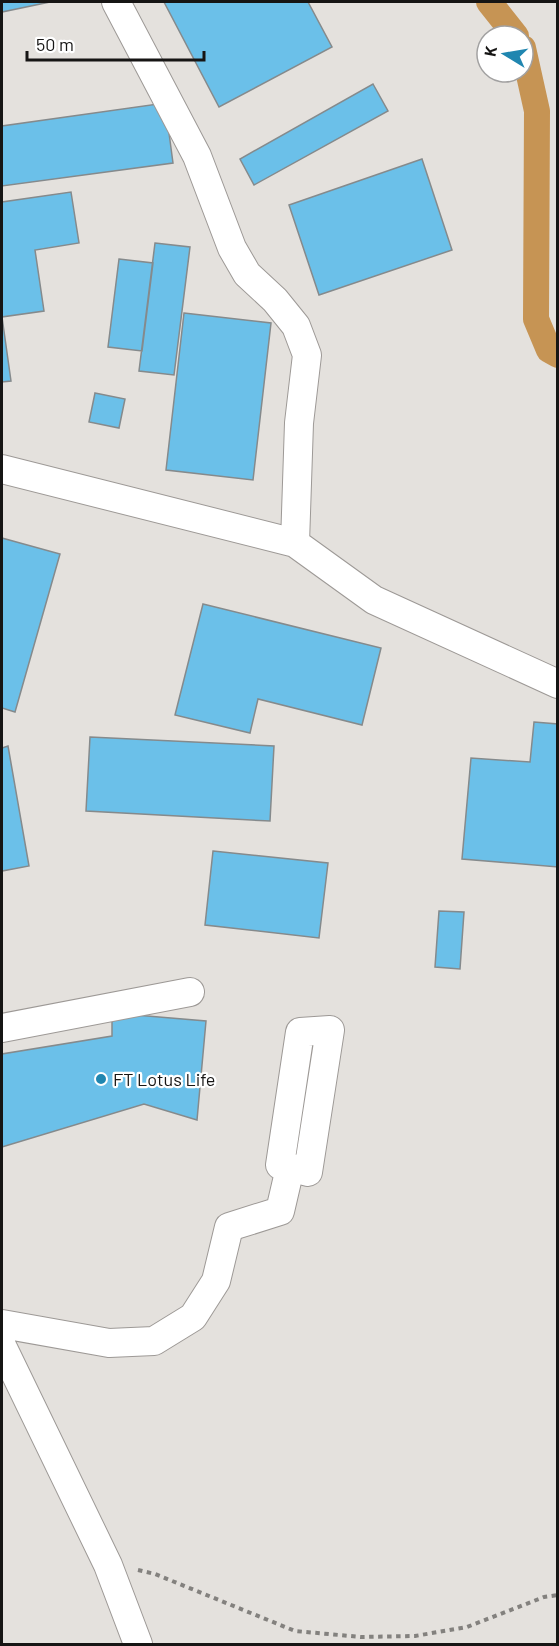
<svg xmlns="http://www.w3.org/2000/svg" width="559" height="1646" viewBox="0 0 559 1646" font-family="Barlow,sans-serif">
<rect width="100%" height="100%" fill="#e4e1dd"/>
<g fill="none" stroke-linecap="round" stroke-linejoin="round">
<path stroke="#c69454" stroke-width="26" d="M489 2 516 36
M523 48 537 111 536 319 549 350 558 355"/>
</g>
<path fill="#6bc0e9" stroke="#858a8c" stroke-width="1.5" d="M2 2H50L2 12Z
M164 2H308L332 47 219 107Z
M373 84 388 111 254 185 240 159Z
M165 103 173 163 2 186V126Z
M422 159 452 250 319 295 289 205Z
M71 192 79 243 35 250 44 311 2 317 11 381 2 382V202Z
M155 243 190 247 174 375 139 371Z
M119 259 153 263 142 351 108 347Z
M184 313 271 323 253 480 166 470Z
M95 393 125 399 119 428 89 422Z
M2 538 60 554 15 712 2 708Z
M203 604 381 648 362 725 258 699 250 733 175 715Z
M534 722 558 724V867L462 859 471 758 530 762Z
M90 737 274 746 270 821 86 811Z
M8 746 29 866 2 871V748Z
M213 851 328 863 319 938 205 925Z
M439 911 464 912 460 969 435 967Z
M112 1013 206 1021 197 1120 144 1104 2 1147V1054L112 1036Z"/>
<g fill="none" stroke-linecap="round" stroke-linejoin="round">
<defs>
<path id="minor" d="M116 2 197 156 232 248 247 274 275 300 296 326 307 355 299 423 295 543
M2 469 295 543 374 600 558 684
M2 1028 190 992
M330 1030 308 1172 280 1165 300 1032Z
M2 1324 109 1343 154 1341 193 1317 216 1281 229 1227 280 1211 290 1168
M2 1346 108 1565 138 1644"/>
</defs>
<use href="#minor" stroke="#9d9996" stroke-width="30"/>
<path stroke="#83817e" stroke-width="4" stroke-dasharray="4.5 4.5" stroke-linecap="butt" d="M138 1570 155 1574 295 1631 361 1637 415 1636 467 1627 544 1597 558 1595"/>
<use href="#minor" stroke="#fff" stroke-width="28"/>
</g>
<circle fill="#2086b0" stroke="#fff" stroke-width="2" cx="101" cy="1079" r="6"/>
<g text-anchor="middle" dominant-baseline="central" stroke-width="4.5" stroke-linejoin="round" paint-order="stroke">
<g font-size="18" fill="#161514" stroke="#fff" text-anchor="start">
<text x="113" y="1079">FT Lotus Life</text>
</g>
</g>
<rect width="559" height="1646" fill="none" stroke="#161514" stroke-width="6"/>
<g transform="translate(505 54) rotate(281)"><circle r="28" fill="#ffffff" stroke="#a2a1a1" stroke-width="1.5"/>
<path d="M0-4.5L10 22L0 15L-10 22Z" fill="#2086b0"/>
<text y="-9" font-size="16" font-weight="bold" text-anchor="middle" fill="#161514">K</text>
</g>
<path d="M27 51v9h177v-9" fill="none" stroke="#161514" stroke-width="3"/>
<text x="36" y="51" font-size="18" fill="#161514" stroke="#ffffff" stroke-width="4.5" paint-order="stroke">50 m</text>
</svg>
